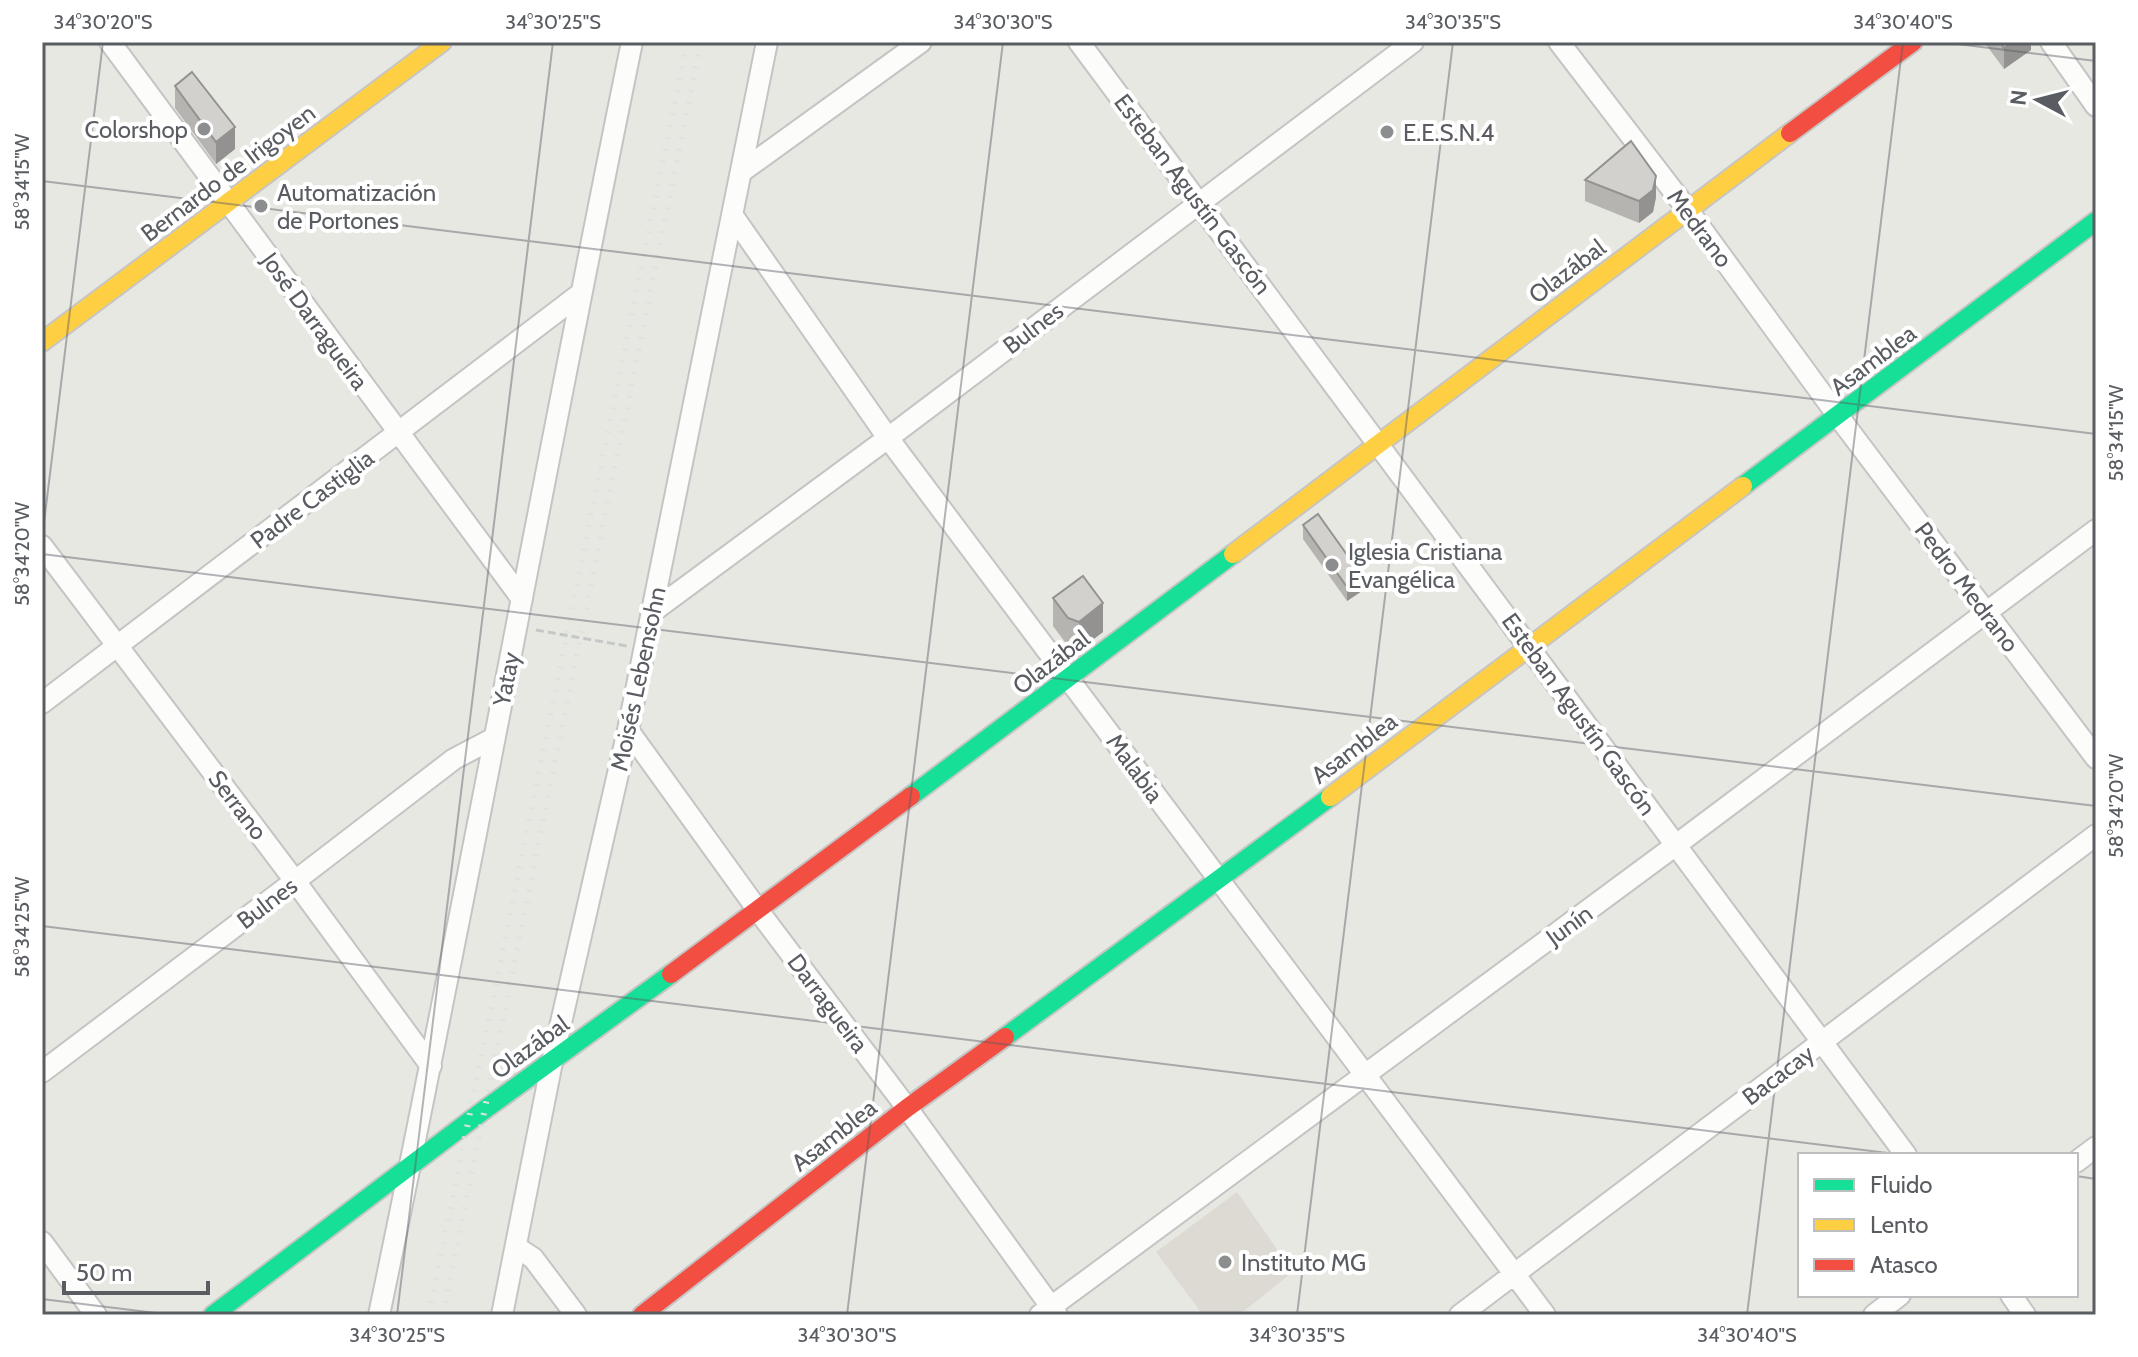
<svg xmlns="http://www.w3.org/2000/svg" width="2138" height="1357" viewBox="0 0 2138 1357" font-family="Cabin,sans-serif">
<rect width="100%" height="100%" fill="#e8e8e3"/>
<path fill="#dcdad2" d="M1237 1192 1293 1272 1239 1315H1203L1156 1252Z"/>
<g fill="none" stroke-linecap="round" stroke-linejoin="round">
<defs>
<path id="street" d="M110 42 522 599
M1079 42 1906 1155
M1559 42 1687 209 1838 416 2096 758
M2051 42 2096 106
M741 172 921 42
M733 216 888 438 1545 1315
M42 546 295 881 431 1066
M652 612 888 438 1413 42
M42 703 580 294
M628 730 757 909 907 1108 1057 1315
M42 1072 295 881 454 759 494 738
M2076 1162 2096 1147
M42 1242 96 1315
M516 1247 533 1258 576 1315
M2011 1295 2025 1315
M379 1315C468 892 545 466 632 42
M502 1315 552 1062 628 730 767 42
M1040 1315 1676 845 2096 530
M1460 1315 2096 835
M1874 1315 1900 1295"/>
<path id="fast" d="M1743 486 2096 221
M911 796 1233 554
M1005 1037 1330 797
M213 1315 484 1110 671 974"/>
<path id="slow" d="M42 342 442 42
M1233 554 1790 133
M1330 797 1743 486"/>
<path id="jam" d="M1790 133 1913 42
M671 974 911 796
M642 1315 907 1108 1005 1037"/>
</defs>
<use href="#street" stroke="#c4c4c4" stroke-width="24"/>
<use href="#fast" stroke="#c5c5c5" stroke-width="22"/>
<use href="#slow" stroke="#c5c5c5" stroke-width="22"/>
<use href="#jam" stroke="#c5c5c5" stroke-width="22"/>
<path stroke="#c4c9c7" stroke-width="3" stroke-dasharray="8 4" stroke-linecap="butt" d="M536 630 627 646"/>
<use href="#street" stroke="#fcfcfb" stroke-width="20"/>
<use href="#fast" stroke="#16e098" stroke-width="18"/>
<use href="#slow" stroke="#ffcf43" stroke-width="18"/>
<use href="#jam" stroke="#f24e42" stroke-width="18"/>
<path stroke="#e1e1e0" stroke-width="6" stroke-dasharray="2 10" stroke-linecap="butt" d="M429 1315 687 42
M443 1315 701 42"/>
</g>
<path fill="#b5b4b1" d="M1984 42H2031V50L2004 69Z
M175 86 235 149 216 164 175 108Z
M1585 180 1656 197 1653 212 1639 223 1585 201Z
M1303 525 1362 591 1347 601 1303 539Z
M1053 598 1103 632 1079 650 1068 646 1053 626Z"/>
<path fill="#939290" d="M2012 42H2031V50L2004 69V48Z
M235 127V149L216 164V142Z
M1656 176V197L1653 212 1639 223V201Z
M1362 576V591L1347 601V587Z
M1103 603V632L1079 650V622Z"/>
<path fill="#d2d1ce" stroke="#939290" stroke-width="2" d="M2000 42H2012L2004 48Z
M192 72 235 127 216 142 175 86Z
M1631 141 1656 176 1653 190 1639 201 1585 180Z
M1318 514 1362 576 1347 587 1303 525Z
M1083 576 1103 603 1079 622 1068 618 1053 598Z"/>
<path fill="none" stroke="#595c61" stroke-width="2" stroke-opacity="0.45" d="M1941 42 2096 61M42 181 2096 434M42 539 103 42M42 554 2096 806M42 926 1904 1155M2076 1176 2096 1179M42 1299 172 1315M397 1315 553 42M847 1315 1003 42M1297 1315 1453 42M1747 1315 1903 42"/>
<g fill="#8b8d8e" stroke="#fff" stroke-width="3">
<circle cx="204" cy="129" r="8"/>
<circle cx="1387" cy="132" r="8"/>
<circle cx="261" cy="206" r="8"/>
<circle cx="1332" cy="565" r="8"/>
<circle cx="1225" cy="1262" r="8"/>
</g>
<g text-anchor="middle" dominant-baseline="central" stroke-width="8" stroke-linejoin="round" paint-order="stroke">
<g font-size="24" fill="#595c61" stroke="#fff" text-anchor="start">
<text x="188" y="129" text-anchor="end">Colorshop</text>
<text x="1403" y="132">E.E.S.N.4</text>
<text x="277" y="192">Automatización<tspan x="277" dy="28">de Portones</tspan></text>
<text x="1348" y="551">Iglesia Cristiana<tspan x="1348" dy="28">Evangélica</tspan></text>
<text x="1241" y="1262">Instituto MG</text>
</g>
<g font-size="24" fill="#595c61" stroke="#fff">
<text transform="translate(228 173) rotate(-37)">Bernardo de Irigoyen</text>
<text transform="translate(1193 194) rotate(53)">Esteban Agustín Gascón</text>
<text transform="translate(1700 228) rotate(53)">Medrano</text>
<text transform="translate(1567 271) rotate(-37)">Olazábal</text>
<text transform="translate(315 321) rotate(54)">José Darragueira</text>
<text transform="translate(1033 328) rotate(-37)">Bulnes</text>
<text transform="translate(1873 360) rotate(-37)">Asamblea</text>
<text transform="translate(312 499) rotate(-37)">Padre Castiglia</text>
<text transform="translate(1967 587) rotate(53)">Pedro Medrano</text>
<text transform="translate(1051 662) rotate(-37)">Olazábal</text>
<text transform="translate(506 679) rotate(-79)">Yatay</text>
<text transform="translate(638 679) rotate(-78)">Moisés Lebensohn</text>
<text transform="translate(1579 714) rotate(54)">Esteban Agustín Gascón</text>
<text transform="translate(1354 748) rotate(-37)">Asamblea</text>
<text transform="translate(1135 768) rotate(54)">Malabia</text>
<text transform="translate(238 805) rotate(53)">Serrano</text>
<text transform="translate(267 903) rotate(-37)">Bulnes</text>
<text transform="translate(1569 925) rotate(-36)">Junín</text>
<text transform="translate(828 1003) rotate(53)">Darragueira</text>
<text transform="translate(530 1047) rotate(-36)">Olazábal</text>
<text transform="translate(1778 1075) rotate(-37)">Bacacay</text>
<text transform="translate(834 1135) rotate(-38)">Asamblea</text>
</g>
</g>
<rect width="2138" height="1357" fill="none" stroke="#ffffff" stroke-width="88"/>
<rect x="1798" y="1153" width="280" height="144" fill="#ffffff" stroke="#bdbec0" stroke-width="2"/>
<rect x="1814" y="1179" width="40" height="12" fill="#16e098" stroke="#bdbec0" stroke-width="2"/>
<text x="1870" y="1193" font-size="24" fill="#595c61">Fluido</text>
<rect x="1814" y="1219" width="40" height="12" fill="#ffcf43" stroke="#bdbec0" stroke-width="2"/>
<text x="1870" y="1233" font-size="24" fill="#595c61">Lento</text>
<rect x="1814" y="1259" width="40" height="12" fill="#f24e42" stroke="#bdbec0" stroke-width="2"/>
<text x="1870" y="1273" font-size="24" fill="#595c61">Atasco</text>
<g transform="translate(2038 100) rotate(277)" stroke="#ffffff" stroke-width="6" paint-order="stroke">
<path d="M0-6L14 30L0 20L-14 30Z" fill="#595c61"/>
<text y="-12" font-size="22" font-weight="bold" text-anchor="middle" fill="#595c61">N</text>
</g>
<path d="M64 1281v12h144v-12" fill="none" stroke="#595c61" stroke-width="4"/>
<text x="76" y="1281" font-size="24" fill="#595c61" stroke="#ffffff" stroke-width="6" paint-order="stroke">50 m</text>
<rect x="44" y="44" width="2050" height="1269" fill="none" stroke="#595c61" stroke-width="3"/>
<g font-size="20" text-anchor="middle" fill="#595c61">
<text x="103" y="29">34°30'20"S</text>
<text x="553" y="29">34°30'25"S</text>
<text x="1003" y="29">34°30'30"S</text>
<text x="1453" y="29">34°30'35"S</text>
<text x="1903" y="29">34°30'40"S</text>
<text transform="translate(22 182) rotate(-90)" y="7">58°34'15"W</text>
<text transform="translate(2116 433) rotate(-90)" y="7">58°34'15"W</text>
<text transform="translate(22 554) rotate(-90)" y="7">58°34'20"W</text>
<text transform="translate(2116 806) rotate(-90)" y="7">58°34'20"W</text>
<text transform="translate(22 927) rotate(-90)" y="7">58°34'25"W</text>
<text x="397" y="1342">34°30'25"S</text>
<text x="847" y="1342">34°30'30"S</text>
<text x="1297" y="1342">34°30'35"S</text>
<text x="1747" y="1342">34°30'40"S</text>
</g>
</svg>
